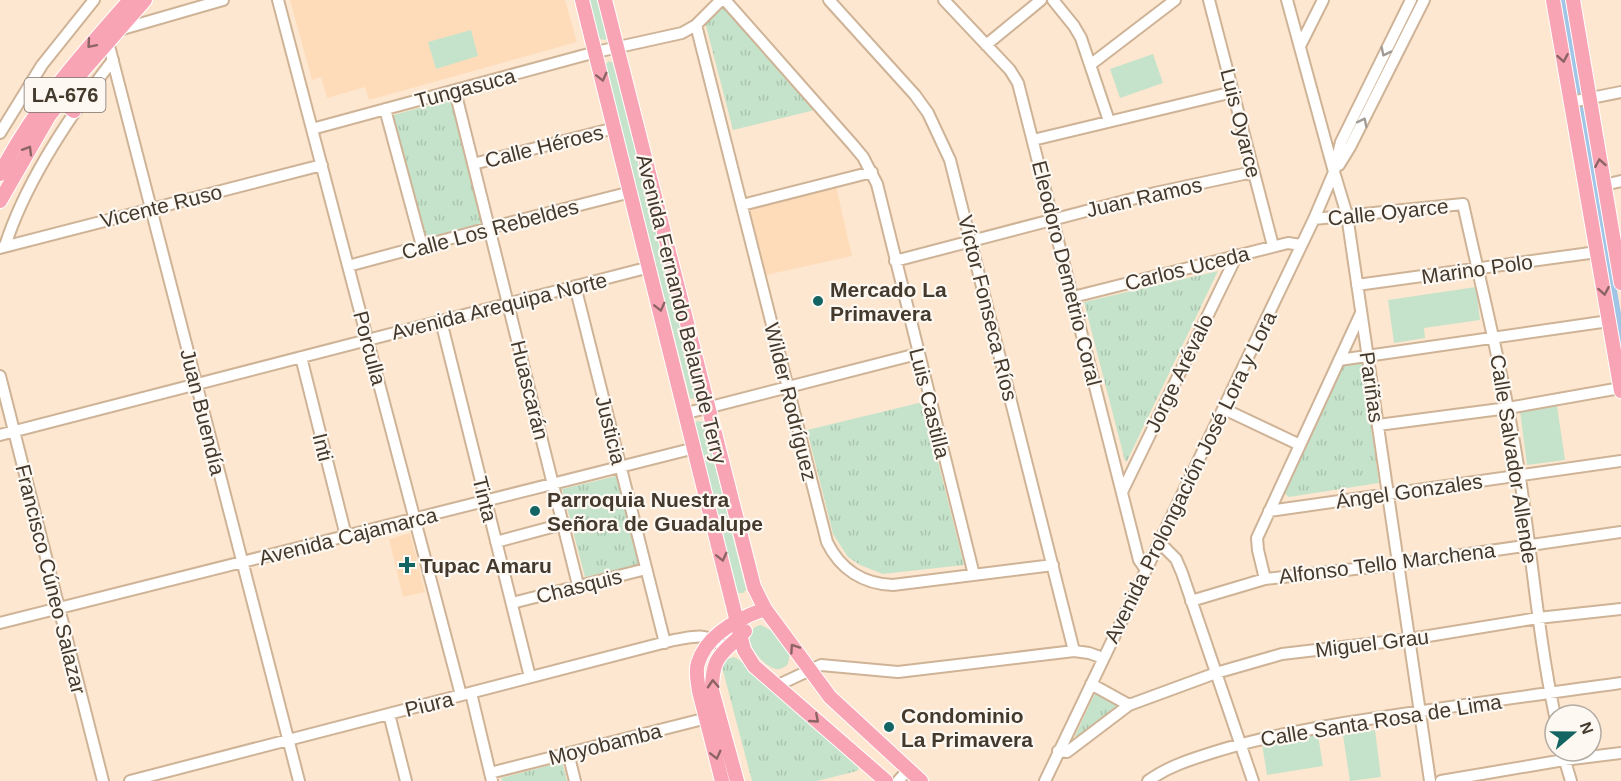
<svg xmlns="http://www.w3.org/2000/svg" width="1621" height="781" viewBox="0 0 1621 781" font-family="Helvetica,sans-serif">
<defs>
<pattern id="park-tufts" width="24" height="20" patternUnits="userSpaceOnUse" patternTransform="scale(1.5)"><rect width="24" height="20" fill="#c5e3ca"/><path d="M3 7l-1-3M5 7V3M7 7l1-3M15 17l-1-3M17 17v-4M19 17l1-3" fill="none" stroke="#aac4ae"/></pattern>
</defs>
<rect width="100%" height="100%" fill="#fee7d0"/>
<path fill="#fedcba" d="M290 0H565L577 42 369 100 365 87 327 98 321 77 312 80Z
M836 186 852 256 766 275 750 211 755 205 772 200 777 203 783 202 785 197Z
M410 533 425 592 403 597 389 539Z"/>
<path fill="#c5e3ca" d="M589 0H599L609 37 605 40 599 39Z
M471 30 478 56 436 69 428 42Z
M1153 54 1163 83 1120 98 1110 69Z
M609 61 614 63 698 395 693 399 690 398 605 65Z
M1476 287 1480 320 1424 328 1425 338 1394 343 1388 300Z
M1557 406 1565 460 1527 465 1520 411Z
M697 421 704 422 746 590 743 593H738L695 423Z
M761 625 772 631 790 654 788 664C785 667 781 670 776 669 761 666 734 631 761 625Z
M1375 730 1381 777 1350 781 1343 735Z
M1318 735 1323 766 1267 775 1262 744Z"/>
<path fill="url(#park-tufts)" d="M724 7 815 110 733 130 705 22Z
M451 99 482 223 427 238 390 116Z
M1218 271 1127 461H1125L1084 302Z
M1362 359 1379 483 1289 497 1283 492 1345 361Z
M923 402 964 565 883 574 860 565 848 557 833 534 807 430Z
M616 476 618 478 638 563 637 565 585 577 562 489Z
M734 657 738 659 847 757 859 768 857 771 817 781H752L722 667 727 659Z
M1095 693 1119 706 1077 737 1075 736Z
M562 762 567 781H502L501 778Z"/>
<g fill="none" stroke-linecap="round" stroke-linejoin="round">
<path stroke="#a1c5e6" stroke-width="10" d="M1562 0 1621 343"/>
<defs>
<path id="minor" d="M278 0 461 695
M725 0 853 145 863 157 877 184 974 575
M829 0 915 95 928 113 950 160 1074 651
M944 0 1010 70 1018 83 1139 560 1146 570
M1053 0 1074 26 1081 38 1109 121
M1209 0 1273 246
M1287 0 1334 172 1347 215 1430 781
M696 25 827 542C840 569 863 584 893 585L1053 565
M119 30 223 0
M108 42 299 781
M986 45 1041 0
M1300 46 1323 0
M1090 65 1175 0
M455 91 578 585
M1571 102 1621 92
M385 109 422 246
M312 129 596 52 682 33 696 25 721 0
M0 133 42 65 94 0
M1033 140 1233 92
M473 164 615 128
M1339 165 1350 147 1424 0
M1604 185 1621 181
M742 205 872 172
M1314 219 1463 204C1483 294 1505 382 1519 472 1532 554 1538 636 1555 716
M5 246C26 180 71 114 113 60
M0 248 322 165
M895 261 1155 193 1253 172
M348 266 489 228 631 192
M1357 285 1597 252
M575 286 665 643
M1073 297 1288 243 1301 245
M441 321 530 677
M301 357 346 536
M1339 360 1609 321
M0 376 103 781
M1224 409 1300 445
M687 413 917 354
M1378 425 1508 408 1621 388
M0 435 650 267
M1122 492 1237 255
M1269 511 1621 461
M496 542 563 524
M1160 543 1176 559 1182 573 1253 781
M1265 579 1258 550 1257 538 1361 313
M1191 601 1265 579 1399 564 1621 532
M512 603 646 569
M0 623 695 448
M1091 684 1129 705
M776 686 821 665 898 672 1074 651 1089 653 1103 658
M471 693 492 781
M389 714 406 781
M1058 751 1067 752 1129 705 1216 673 1282 654 1410 639 1538 618 1621 609
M1562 751 1571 781
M568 753 575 781
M490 773 711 717
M130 781 674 640C699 636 704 632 726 648
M898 781 908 770
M1045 781 1314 219 1334 172 1341 142 1411 0
M1148 781C1167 767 1189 760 1211 753 1254 739 1299 731 1344 723 1436 708 1529 696 1621 683
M1441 781 1564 760 1621 753"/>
<path id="major" d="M582 0 744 650 754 666 886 781
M605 0 754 587 765 609 830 697 921 781
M1553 0 1621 391
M1573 0 1621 283
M60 101 74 111
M0 174C33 109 82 54 130 0
M0 201 49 116 83 71 145 0
M722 781 699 691C698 682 695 672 698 663 707 634 739 618 765 609
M737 781 712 690C712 654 723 654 745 631"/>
</defs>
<use href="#minor" stroke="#ceb397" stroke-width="14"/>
<use href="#major" stroke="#fff" stroke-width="16"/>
<use href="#minor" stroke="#fff" stroke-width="10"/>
<use href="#major" stroke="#f8a4b5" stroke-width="14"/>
</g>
<defs><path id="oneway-chevron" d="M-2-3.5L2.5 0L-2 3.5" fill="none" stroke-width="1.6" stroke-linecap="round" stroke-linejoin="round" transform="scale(1.5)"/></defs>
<g stroke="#8c6463">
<use href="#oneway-chevron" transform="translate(91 44) rotate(131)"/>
<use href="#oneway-chevron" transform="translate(1563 58) rotate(80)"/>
<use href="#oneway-chevron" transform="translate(602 77) rotate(76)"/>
<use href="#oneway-chevron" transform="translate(28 150) rotate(-59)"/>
<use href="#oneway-chevron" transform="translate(1600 163) rotate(-100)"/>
<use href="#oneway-chevron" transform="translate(1604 291) rotate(80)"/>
<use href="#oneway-chevron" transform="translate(660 307) rotate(76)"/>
<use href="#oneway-chevron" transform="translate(722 557) rotate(76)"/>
<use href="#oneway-chevron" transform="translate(794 648) rotate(-124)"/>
<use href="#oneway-chevron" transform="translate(713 684) rotate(-93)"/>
<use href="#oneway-chevron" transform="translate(815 719) rotate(41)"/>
<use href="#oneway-chevron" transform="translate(716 755) rotate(76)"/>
</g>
<g stroke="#a29c96">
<use href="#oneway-chevron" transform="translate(1385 52) rotate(116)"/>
<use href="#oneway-chevron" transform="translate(1363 122) rotate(-63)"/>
</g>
<g fill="#146463" stroke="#fdf8f2" stroke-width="2">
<circle cx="818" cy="301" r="6"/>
<circle cx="535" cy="511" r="6"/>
<path d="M404 556h6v6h6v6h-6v6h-6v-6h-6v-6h6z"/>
<circle cx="889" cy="727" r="6"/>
</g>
<g text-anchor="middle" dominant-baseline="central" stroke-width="4.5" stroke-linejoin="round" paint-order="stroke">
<rect fill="#fdf8f2" stroke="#7c7268" stroke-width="1.5" x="24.5" y="78" width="81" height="34" rx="4.5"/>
<g font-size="20" font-weight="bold" fill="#44392d">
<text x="65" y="95">LA-676</text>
</g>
<g font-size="21" fill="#44392d" stroke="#fdf8f2">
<text transform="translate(465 88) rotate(-15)">Tungasuca</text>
<text transform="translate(1241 123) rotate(76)">Luis Oyarce</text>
<text transform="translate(544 146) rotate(-14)">Calle Héroes</text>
<text transform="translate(1144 197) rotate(-13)">Juan Ramos</text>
<text transform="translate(161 206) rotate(-14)">Vicente Ruso</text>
<text transform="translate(1388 212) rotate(-6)">Calle Oyarce</text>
<text transform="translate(490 229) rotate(-15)">Calle Los Rebeldes</text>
<text transform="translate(1187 268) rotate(-14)">Carlos Uceda</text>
<text transform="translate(1477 269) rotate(-8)">Marino Polo</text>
<text transform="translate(1067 273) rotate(76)">Eleodoro Demetrio Coral</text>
<text transform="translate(499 306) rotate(-14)">Avenida Arequipa Norte</text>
<text transform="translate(988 308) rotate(76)">Víctor Fonseca Ríos</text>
<text transform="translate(682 309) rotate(76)">Avenida Fernando Belaunde Terry</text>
<text transform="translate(370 348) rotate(75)">Porculla</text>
<text transform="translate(1179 373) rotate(-64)">Jorge Arévalo</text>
<text transform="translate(1372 387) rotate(82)">Pariñas</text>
<text transform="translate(530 390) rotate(76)">Huascarán</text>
<text transform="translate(791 402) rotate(76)">Wilder Rodríguez</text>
<text transform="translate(930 403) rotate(76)">Luis Castilla</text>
<text transform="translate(203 412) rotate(76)">Juan Buendía</text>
<text transform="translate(611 430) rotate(76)">Justicia</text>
<text transform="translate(323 447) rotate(76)">Inti</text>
<text transform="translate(1514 459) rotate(81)">Calle Salvador Allende</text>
<text transform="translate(1190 477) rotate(-64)">Avenida Prolongación José Lora y Lora</text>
<text transform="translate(1409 491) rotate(-8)">Ángel Gonzales</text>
<text transform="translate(485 499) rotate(76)">Tinta</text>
<text transform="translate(348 536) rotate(-14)">Avenida Cajamarca</text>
<text transform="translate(1387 563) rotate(-7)">Alfonso Tello Marchena</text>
<text transform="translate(51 579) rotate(76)">Francisco Cúneo Salazar</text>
<text transform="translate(579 586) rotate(-14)">Chasquis</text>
<text transform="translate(1372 643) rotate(-7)">Miguel Grau</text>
<text transform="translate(429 704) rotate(-14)">Piura</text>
<text transform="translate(1381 720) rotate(-9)">Calle Santa Rosa de Lima</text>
<text transform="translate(605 744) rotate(-14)">Moyobamba</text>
</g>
<g font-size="21" font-weight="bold" fill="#44392d" stroke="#fdf8f2" text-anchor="start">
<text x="830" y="289">Mercado La<tspan x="830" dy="24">Primavera</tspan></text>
<text x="547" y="499">Parroquia Nuestra<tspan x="547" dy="24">Señora de Guadalupe</tspan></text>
<text x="420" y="565">Tupac Amaru</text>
<text x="901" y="715">Condominio<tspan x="901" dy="24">La Primavera</tspan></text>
</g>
</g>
<g transform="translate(1573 733) rotate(70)"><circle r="28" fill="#fdf8f2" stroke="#b3aca3" stroke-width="1.5"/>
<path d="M0-4.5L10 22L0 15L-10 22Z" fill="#146463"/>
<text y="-9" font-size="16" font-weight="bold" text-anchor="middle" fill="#44392d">N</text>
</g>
</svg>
